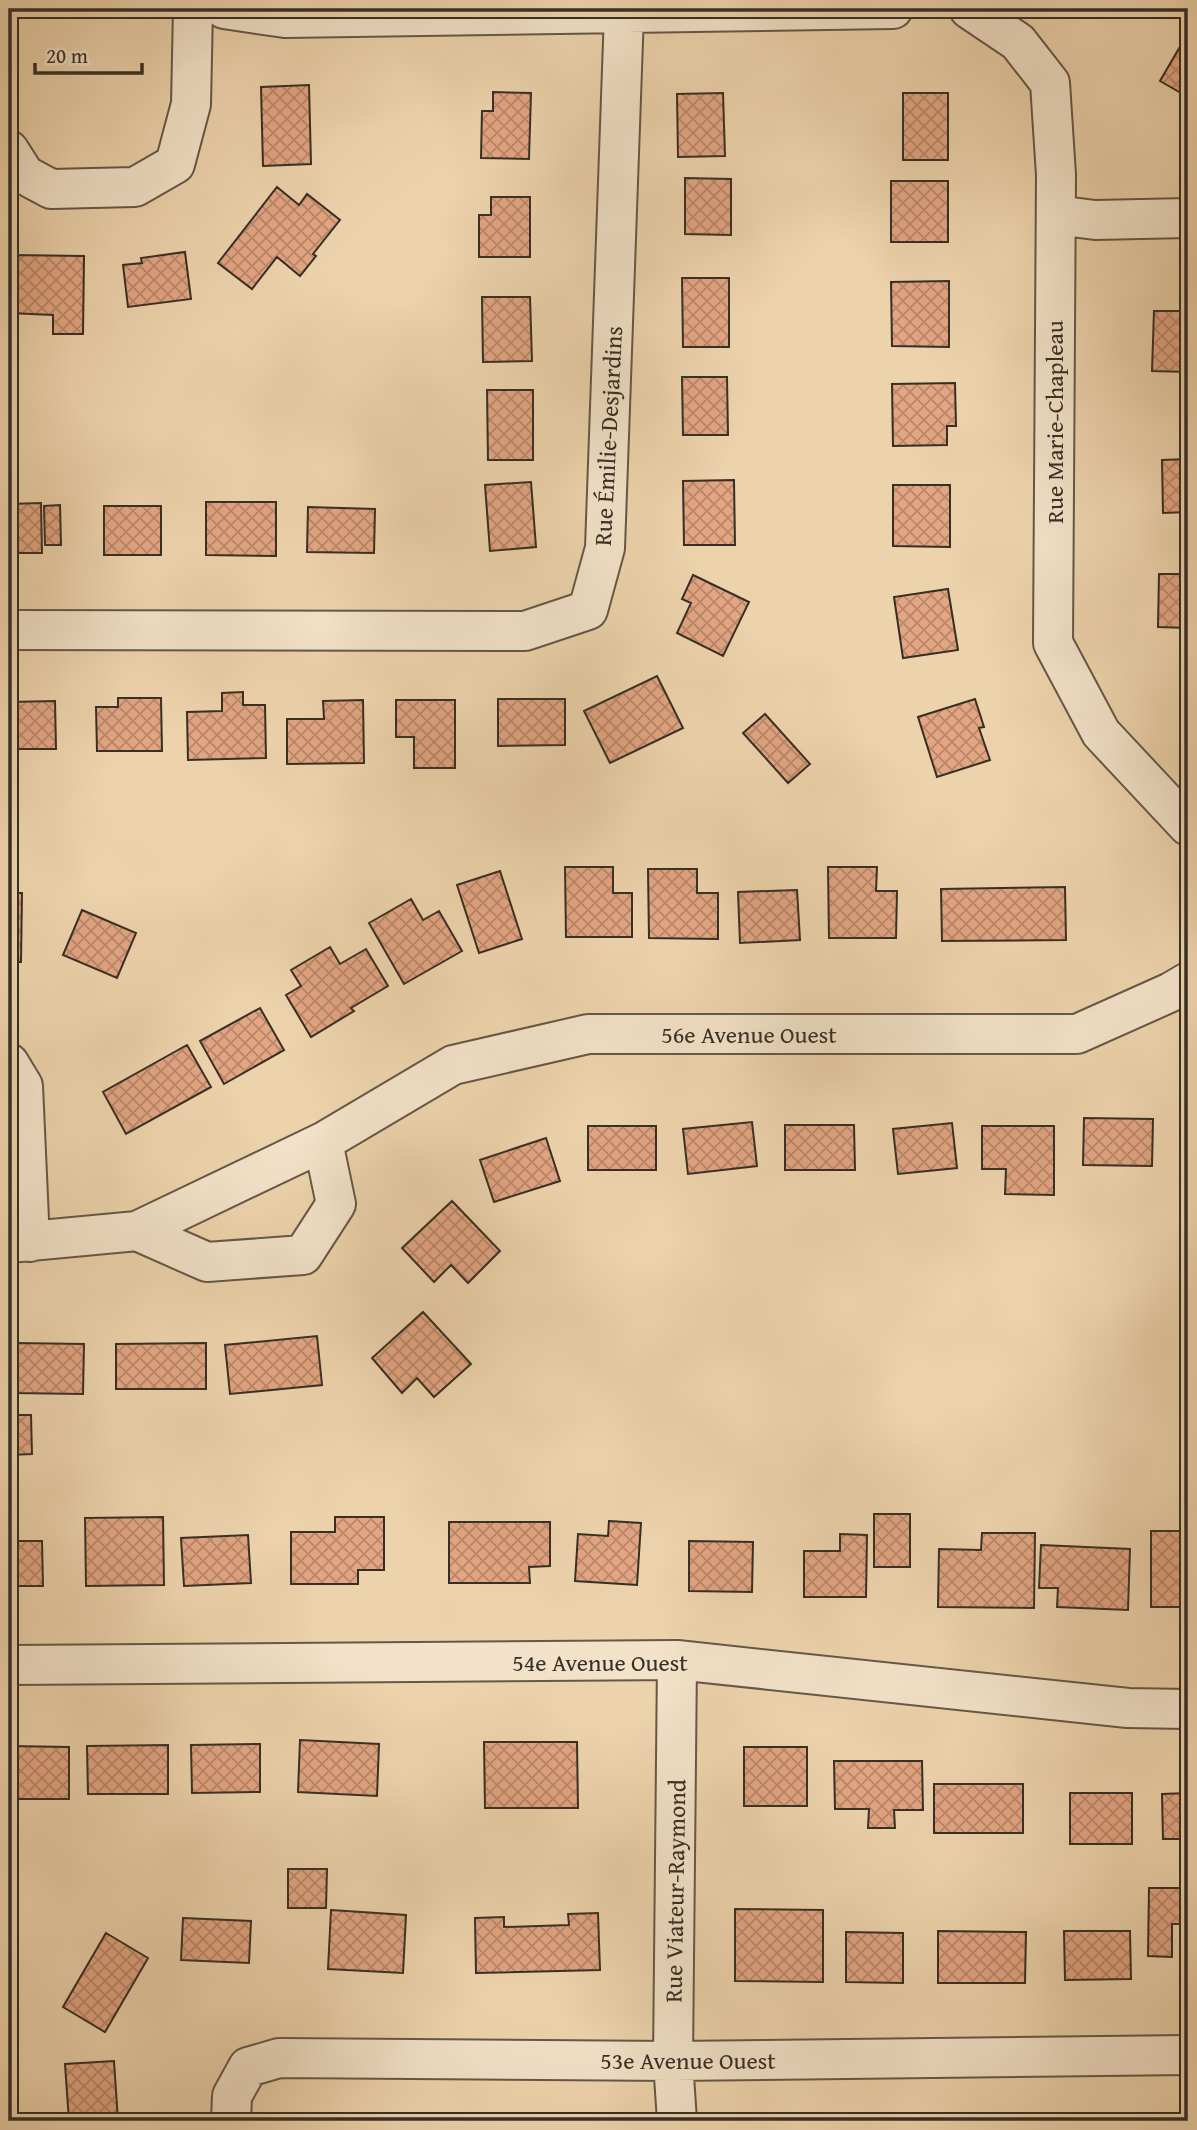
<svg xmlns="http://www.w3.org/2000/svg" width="1197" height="2130" viewBox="0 0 1197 2130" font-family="'Gentium Book Plus',serif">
<defs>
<pattern id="building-cross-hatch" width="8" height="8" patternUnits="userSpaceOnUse" patternTransform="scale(1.75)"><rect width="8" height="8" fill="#e3a582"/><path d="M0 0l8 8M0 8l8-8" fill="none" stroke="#b9876a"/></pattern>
</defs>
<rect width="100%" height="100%" fill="#edd3ac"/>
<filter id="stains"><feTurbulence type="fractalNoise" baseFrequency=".00286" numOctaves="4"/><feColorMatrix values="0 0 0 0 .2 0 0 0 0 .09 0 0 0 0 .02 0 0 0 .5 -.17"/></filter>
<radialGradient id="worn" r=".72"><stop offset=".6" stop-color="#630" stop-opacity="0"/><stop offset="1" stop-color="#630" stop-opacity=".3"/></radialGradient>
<path fill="url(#building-cross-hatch)" stroke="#362f25" stroke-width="2" d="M1188 33V97L1160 81Z
M309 85 311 164 263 166 261 87Z
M493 92 531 93 529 159 481 158 482 111H493Z
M723 93 725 156 678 157 677 94Z
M903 93H948V160H903Z
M685 178 731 179V235L685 234Z
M891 181H948V242H891Z
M277 187 299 205 307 194 340 220 313 254 316 256 300 276 277 257 252 289 218 263Z
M491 197H530V257H479V215H491Z
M185 252 191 299 128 307 123 265 142 263 141 258Z
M12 255 84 256 83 334H53V315L9 313V273H12Z
M682 278H729V347H683Z
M949 281V347L892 346 891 282Z
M482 297H530L532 361 483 362Z
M1154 311H1188V372L1152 371Z
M682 377H727L728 435H683Z
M955 383 956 426H947V445L893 446 892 384Z
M487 390H533V460H488Z
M1188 459V512L1163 513 1162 460Z
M734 480 735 545H684L683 481Z
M531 482 536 547 490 551 485 485Z
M893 485H950V547L893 546Z
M206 502H276V556L206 555Z
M41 503 42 553H9V504Z
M60 505 61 545H45L44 506Z
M104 506H161V555H104Z
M308 507 375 509 374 553 307 552Z
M1159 574H1188V628L1158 627Z
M693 575 749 602 723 656 677 633 691 603 682 599Z
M948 589 958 650 903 658 894 597Z
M657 676 683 728 610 763 584 711Z
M243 692V705H265L266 758 188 760 187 712 222 711V693Z
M118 698H161L162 751H97L96 707H118Z
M498 699H565V745L498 746Z
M975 699 984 727 979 728 990 760 937 777 918 717Z
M363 700 364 763 287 764V719H324L323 701Z
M396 700H455V768H414V737H396Z
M55 701 56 749H9V702Z
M765 714 810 764 788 783 743 733Z
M565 867H613V893H632V937H566Z
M828 867H877L876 891H897L896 938H829Z
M648 869H697V893H718V939L649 938Z
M500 871 522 939 479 953 457 885Z
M1065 887 1066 940 942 941 941 889Z
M797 890 800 940 740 943 738 892Z
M9 893H22L21 962H9Z
M411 899 423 920 439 911 462 951 404 984 369 923Z
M82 910 136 933 117 978 63 955Z
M330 947 340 964 366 949 388 986 351 1008 354 1011 311 1037 286 995 301 986 291 970Z
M260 1008 284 1050 224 1084 200 1041Z
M187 1045 211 1087 126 1134 103 1092Z
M1182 1106H1188V1153H1183Z
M1084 1118 1153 1119 1152 1166 1083 1165Z
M752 1122 757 1166 688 1174 683 1129Z
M952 1123 957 1168 898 1174 893 1129Z
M785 1125H854L855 1170H785Z
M588 1126H656V1170H588Z
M982 1126H1054V1195L1005 1194 1006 1169H982Z
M546 1138 560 1181 494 1202 480 1160Z
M452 1201 500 1251 468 1283 451 1265 434 1282 402 1248Z
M423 1312 471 1364 434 1397 417 1378 402 1393 372 1358Z
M317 1336 322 1385 230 1394 225 1345Z
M15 1343 84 1344 83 1394 14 1393Z
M206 1343V1389H116V1344Z
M9 1415H31L32 1454 9 1455Z
M874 1514H910V1567H874Z
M163 1517 164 1585 86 1586 85 1518Z
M335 1517H384V1570H358V1584H291V1532H335Z
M609 1521 641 1523 637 1585 575 1581 578 1534 608 1536Z
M449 1522H550V1566L529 1567 530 1583H449Z
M1151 1531H1183V1552H1188V1607H1151Z
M982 1533H1035L1034 1608 938 1607 939 1549 981 1550Z
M840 1534 867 1535 866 1597H804V1551H840Z
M248 1535 251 1583 184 1586 181 1538Z
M9 1541H42L43 1586H12L13 1594H9Z
M689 1541 753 1542 752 1592 689 1591Z
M1041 1545 1130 1549 1128 1610 1057 1607 1058 1588H1039Z
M300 1740 379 1744 377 1796 298 1792Z
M484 1742H577L578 1808H485Z
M260 1744V1792L192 1793 191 1745Z
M168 1745V1794H88L87 1746Z
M9 1746 69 1747V1799H18V1794H9Z
M744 1747H807V1806H744Z
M834 1761H922L923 1810H894L895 1828H868L869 1809H835Z
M934 1784H1023V1833H934Z
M1070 1793H1132V1844H1070Z
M1188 1793V1839H1163L1162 1794Z
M288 1869H327L326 1908H288Z
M1149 1888H1182V1924H1172V1957L1148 1956Z
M735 1909 823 1910V1982L735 1981Z
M331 1910 406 1915 403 1973 328 1969Z
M598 1913 600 1970 476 1973 475 1918 504 1917V1927L569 1925 568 1914Z
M183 1918 251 1921 249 1963 181 1960Z
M938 1931 1026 1932 1025 1983H938Z
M1064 1931H1130L1131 1979 1065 1980Z
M846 1932 903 1933V1983L846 1982Z
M1186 1932H1188V1988H1187Z
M106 1933 148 1958 105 2032 63 2007Z
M114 2061 118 2121H69L65 2064Z
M1165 2115 1188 2116V2121H1165Z
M1080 2117H1126V2121H1080Z
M1031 2120V2121H957Z"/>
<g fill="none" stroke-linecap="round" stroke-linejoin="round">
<defs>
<path id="minor" d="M224 9 285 18 893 9
M969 9 1018 42 1050 83 1056 175 1053 643 1101 733 1188 826
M9 150 25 175 51 189 135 187 175 164 191 104 193 9
M1056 215 1095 220 1188 218
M9 630 525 631 588 610 605 548 624 13
M9 1063 23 1086 30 1242
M137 1231 207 1262 303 1255 336 1204 323 1142
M9 1243 137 1231 323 1142 453 1065 588 1034H1077L1171 992 1188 982
M9 1665 677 1660 1128 1708 1188 1709
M231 2121 232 2096 248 2067 279 2058 673 2061 1188 2055
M677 2121 673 2061 677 1660"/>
</defs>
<use href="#minor" stroke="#645847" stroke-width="42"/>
<use href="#minor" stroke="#f3e2c9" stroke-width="38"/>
</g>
<g text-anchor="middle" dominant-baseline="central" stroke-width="5" stroke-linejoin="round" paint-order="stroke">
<g font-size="24" fill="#362f25" stroke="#f3e2c9">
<text transform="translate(1054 422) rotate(-90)">Rue Marie-Chapleau</text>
<text transform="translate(608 436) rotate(-87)">Rue Émilie-Desjardins</text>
<text x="749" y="1034">56e Avenue Ouest</text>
<text x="600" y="1662">54e Avenue Ouest</text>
<text transform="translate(675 1891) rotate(-89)">Rue Viateur-Raymond</text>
<text x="688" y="2060">53e Avenue Ouest</text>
</g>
</g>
<rect width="1197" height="2130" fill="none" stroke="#edd3ac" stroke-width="35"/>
<rect x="10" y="10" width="1176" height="2109" fill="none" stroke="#362f25" stroke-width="3.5"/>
<rect x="18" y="18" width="1162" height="2095" fill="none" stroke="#362f25" stroke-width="2"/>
<path d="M35 63v10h107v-10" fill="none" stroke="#362f25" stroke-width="3.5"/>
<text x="46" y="63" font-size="21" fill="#362f25" stroke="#f3e2c9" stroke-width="5" paint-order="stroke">20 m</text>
<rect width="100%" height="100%" filter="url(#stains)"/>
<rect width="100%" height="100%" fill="url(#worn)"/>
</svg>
